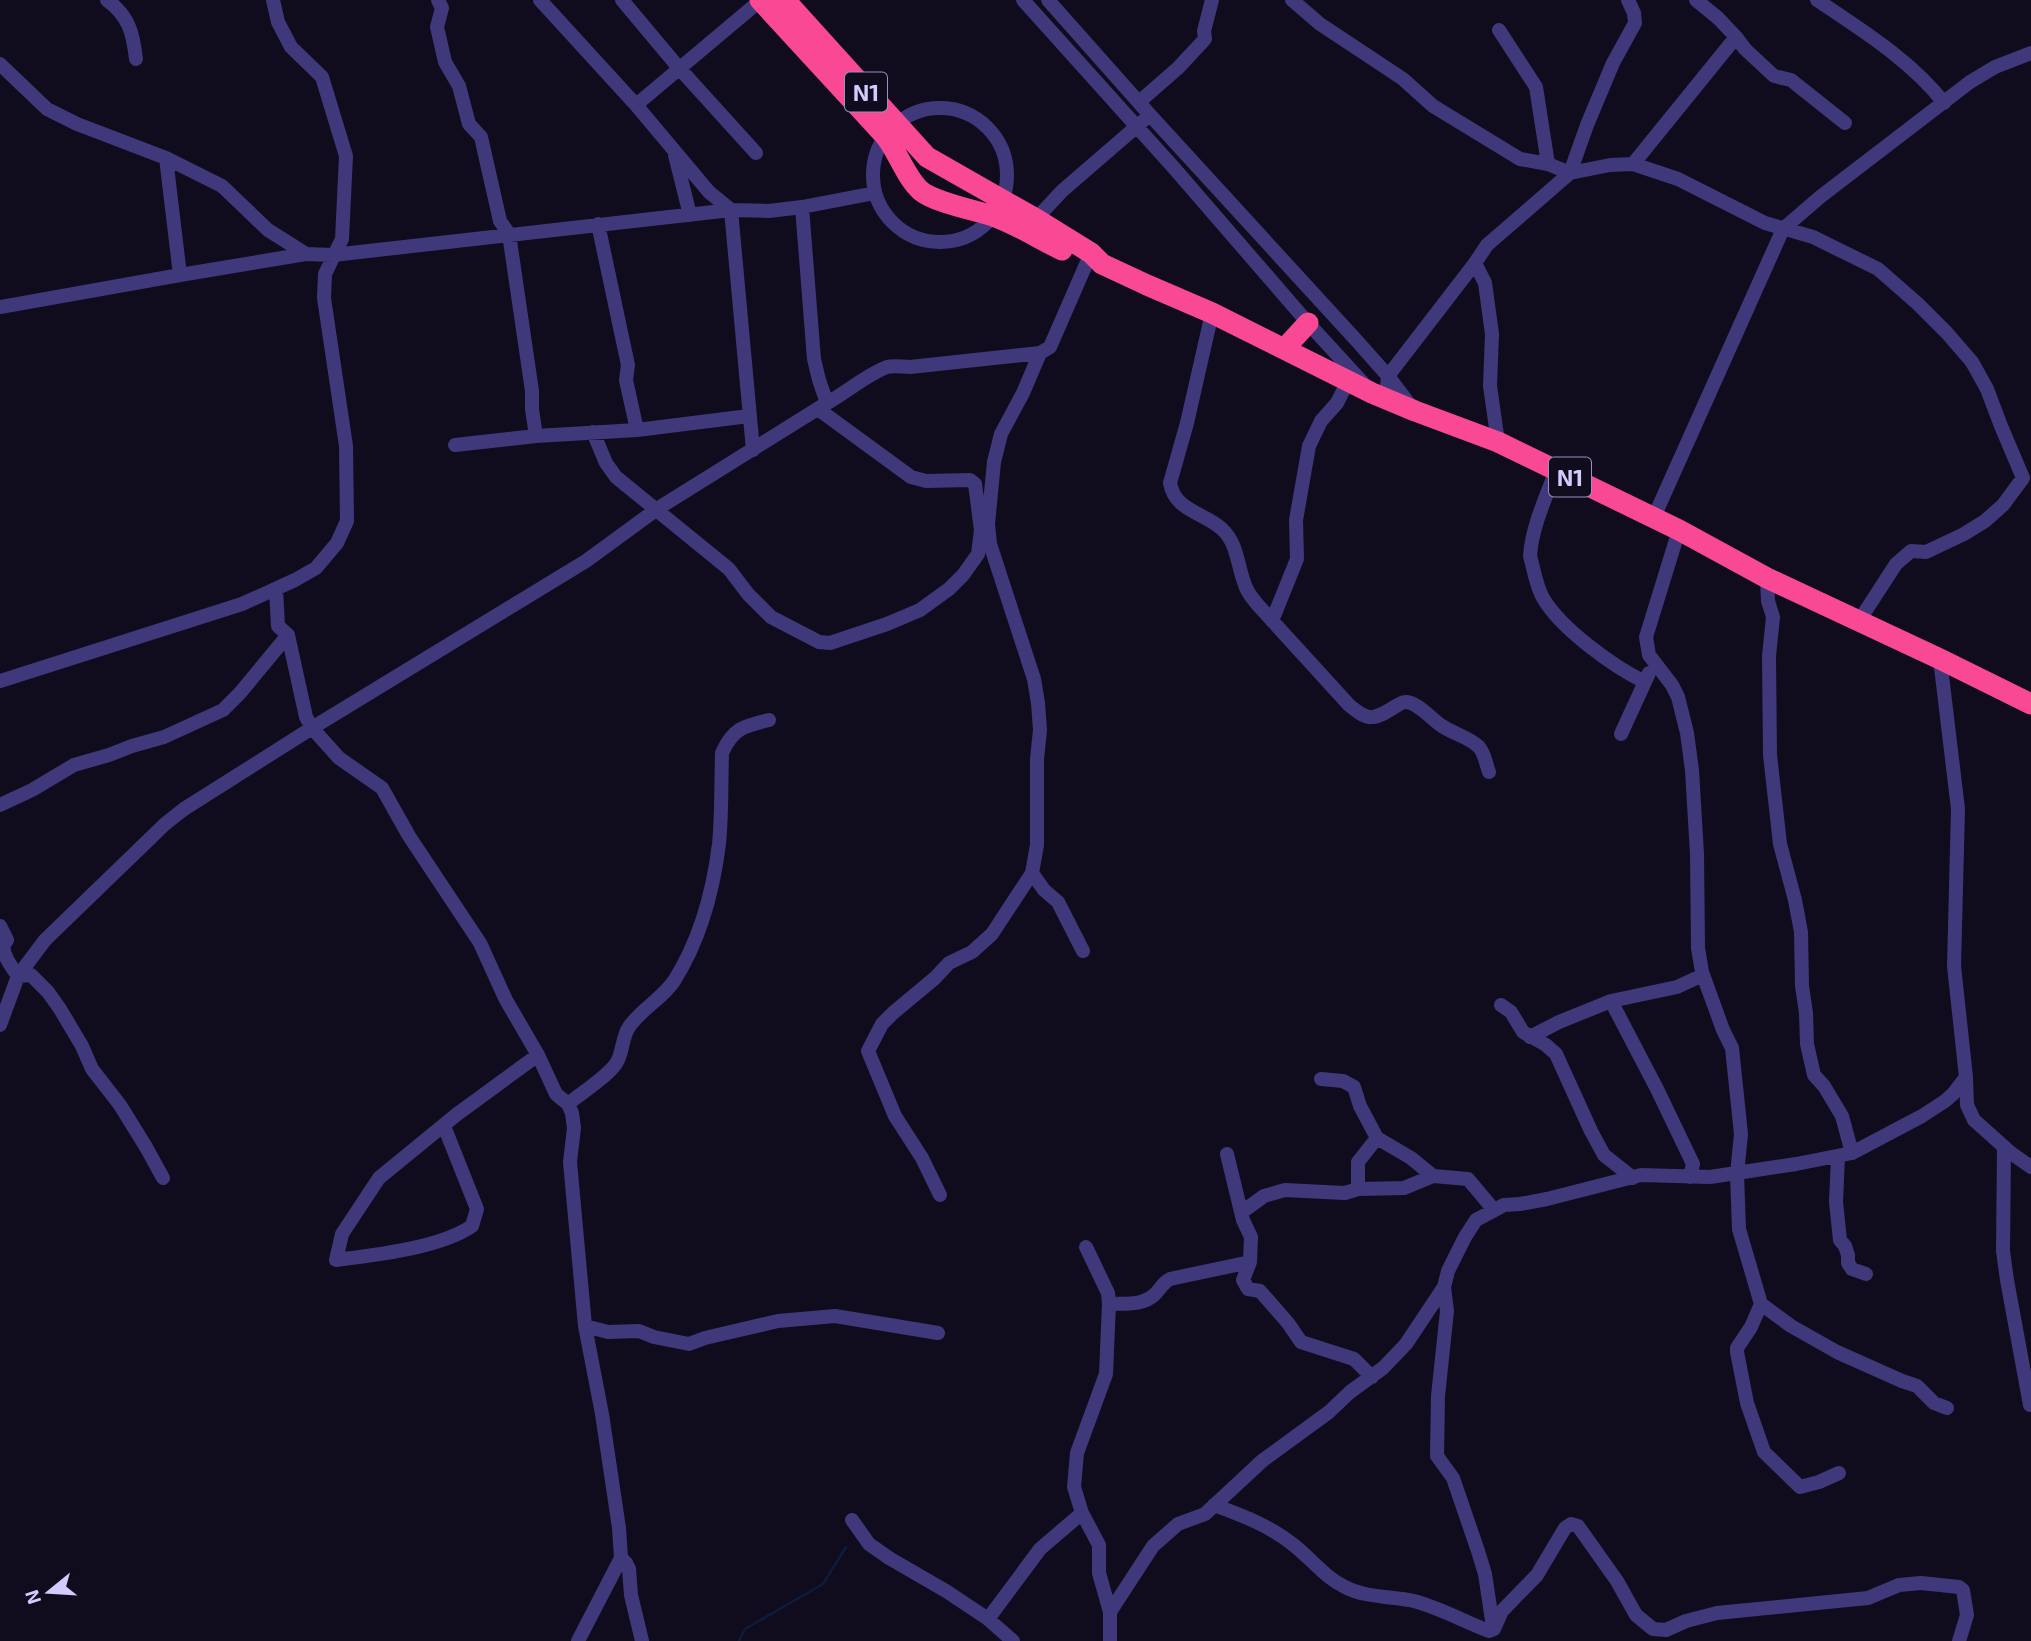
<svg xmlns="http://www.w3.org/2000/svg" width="2031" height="1641" viewBox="0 0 2031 1641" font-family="'Exo 2',sans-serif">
<rect width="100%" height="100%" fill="#100c1e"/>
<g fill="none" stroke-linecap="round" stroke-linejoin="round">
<path stroke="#0c1c3d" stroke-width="2.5" d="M739 1641 745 1629 823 1584 846 1547"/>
<path stroke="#3f397c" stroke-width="14" d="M107 0C129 16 133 33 136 59
M438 0 442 8 437 27 445 62 459 86 469 124 481 137 500 221 509 234 532 391V409L536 436
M540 0 636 105 709 192 731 210 753 450
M622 0 679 68 756 153
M1023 0 1174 168 1308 323 1364 384
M1048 0 1150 115 1357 341 1388 376 1413 409
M1292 0 1320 24 1403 79 1433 106 1520 159 1548 164 1570 173 1587 125 1613 63 1635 23 1634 13 1628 0
M1696 0 1718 18 1736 37 1745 49 1774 76 1791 80 1845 123
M1817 0C1860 29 1912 61 1944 103
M1499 30 1536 87 1548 164
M0 64 47 109 77 124 166 158 222 186 268 230 306 254 333 255 731 210 769 211 802 207 875 193
M1139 102 1178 68 1205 39 1204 31 1212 0
M636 105 761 0
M873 175a67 67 0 1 1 134 0a67 67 0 1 1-134 0Z
M675 155 690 215
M1633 164 1736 37
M802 207 814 359 819 380 827 403
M1036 219 1062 191 1143 121
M598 224 628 365 626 380 637 430
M1475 263 1485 283 1492 334 1490 386 1498 442
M180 275 306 254
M0 307 180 275 166 158
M1212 313 1187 423 1170 483C1175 511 1203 512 1222 529 1238 544 1237 565 1245 585 1247 592 1252 598 1257 604L1349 705C1369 722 1374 720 1396 706 1400 704 1401 702 1406 702 1419 703 1431 719 1442 726 1454 734 1469 737 1479 747 1485 754 1486 764 1489 772
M1040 353 1023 393 1001 434 994 462 988 524 990 544 1034 679 1038 703 1040 730 1037 759V845L1032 873 1044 890 1058 902 1083 951
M1386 399 1388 376 1475 263 1487 245 1570 173 1610 165 1633 164 1678 179 1765 223 1813 237 1878 269 1918 304 1947 333 1972 362 1987 389 2001 426 2023 478 2003 505 1985 521 1964 534 1926 552 1911 551 1896 564 1859 621
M593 432 606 463 616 477 729 569 748 594 771 617 819 642 830 643 887 624 920 610 949 589 963 575 978 554 981 530 975 484 970 480 926 481 911 477 818 409
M455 445 536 436 637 430 749 416
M1556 470C1546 498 1532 526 1530 556 1534 570 1536 586 1543 598 1561 629 1614 667 1645 682
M1654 517 1783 229 1820 197 1970 82 1995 67 2031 53
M1679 530 1646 637 1649 655 1672 685 1678 697 1687 733 1692 770 1697 854 1698 948 1702 972 1723 1030 1732 1048 1741 1134 1737 1174 1739 1229 1761 1304 1791 1326 1837 1352 1902 1381 1917 1386 1934 1403 1947 1408
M1767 578 1768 601 1773 617 1769 656 1770 755 1780 844 1795 900 1801 932 1802 986 1806 1013 1807 1044 1814 1075 1824 1086 1842 1116 1852 1153
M276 589 278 626 288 635 306 717 312 728 339 758 382 788 409 836 480 943 506 1000 538 1055 556 1094 568 1104 572 1113 574 1128 570 1162 585 1326 602 1414 619 1528 621 1558 578 1641
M1272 621 1297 559 1296 520 1309 446 1321 421 1337 403 1348 381
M1940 659 1958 809 1954 966 1966 1077 1967 1105 1974 1120 2011 1153 2031 1167
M0 681 242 604 295 580 316 568 337 543 347 521 346 446 324 298 325 274 342 239 346 156 322 77 291 47 278 22 273 0
M1621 734 1649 673
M0 805 32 790 74 765 109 755 132 746 164 737 223 710 240 693 288 635
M0 926 7 940 3 946C4 957 11 966 18 976L31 975 48 992 60 1009 82 1046 92 1069 120 1105 146 1147 163 1178
M1611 1001 1657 1089 1693 1164 1690 1177
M1501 1005 1511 1012 1523 1032 1546 1045 1556 1054 1591 1131 1604 1155 1633 1178
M0 1025 18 976 45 940 165 824 184 809 312 728 586 561 657 509 827 403C847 392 866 375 887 367 894 365 903 367 910 367L1040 353 1050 347 1091 253
M1530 1037 1559 1022 1611 1001 1677 987 1703 975
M1321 1079 1343 1081 1354 1087 1360 1106 1377 1138 1358 1162V1189
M568 1104C581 1093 610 1075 617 1062 623 1052 622 1037 629 1027 641 1009 662 999 674 981 700 940 713 892 719 844 722 814 721 783 722 753 733 728 744 726 769 720
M444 1126 477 1209 472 1226C440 1248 375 1255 336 1260L342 1234 379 1178 456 1115 538 1055
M1377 1138 1411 1158 1433 1176 1468 1179 1494 1210
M2004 1147 2003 1251 2007 1280 2030 1405
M1227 1154 1243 1220 1251 1237 1250 1262 1243 1280 1248 1289 1260 1291 1288 1323 1301 1342 1354 1359 1372 1377
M1838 1156 1836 1202 1840 1240 1845 1246 1848 1255V1263L1852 1269 1866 1274
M940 1195 922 1158 895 1116 868 1051 882 1024 893 1013 935 978 949 963 972 952 992 934 1032 873
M1242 1212 1264 1196 1285 1190 1345 1193 1358 1189 1404 1188 1433 1176
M1086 1247 1108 1293 1109 1304 1106 1374 1077 1453 1074 1487 1082 1513 1099 1545V1573L1110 1612
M1444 1287 1447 1311 1438 1396 1437 1456 1453 1478 1478 1551 1485 1574 1493 1627
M1109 1304C1124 1303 1142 1306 1154 1295 1160 1290 1162 1283 1170 1279L1250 1262
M1761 1304 1751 1327 1737 1348V1352L1747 1403 1764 1452 1800 1487 1819 1482 1839 1473
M585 1326 608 1332 639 1331 654 1337 689 1344 705 1338 778 1321 835 1316 938 1333
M1214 1505C1241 1515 1268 1525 1291 1543 1310 1557 1324 1577 1345 1587 1366 1598 1392 1596 1414 1601 1440 1608 1463 1621 1489 1631L1494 1629
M852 1520 869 1544 889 1558 946 1591 988 1619 1013 1641
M621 1558 626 1563 629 1569 631 1595 642 1641
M988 1619 1040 1549 1082 1513
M1494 1629 1502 1611 1537 1575 1565 1528 1571 1524 1578 1526 1617 1581 1636 1615 1653 1629 1666 1630 1686 1621 1717 1613 1868 1598 1899 1585 1921 1583 1959 1587 1963 1590 1967 1615 1959 1641
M1110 1641V1612L1153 1546 1178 1524 1205 1514 1262 1461 1329 1412 1350 1392 1383 1368 1406 1344 1444 1287 1448 1271 1465 1237 1476 1220 1504 1205 1520 1204 1547 1199 1641 1175 1710 1177 1796 1164 1852 1153 1922 1116 1945 1101 1953 1094 1966 1077"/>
<path stroke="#fa4994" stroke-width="21" d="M760 0 885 136C898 152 906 178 921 191 936 203 974 210 993 216 1016 224 1039 239 1062 250
M785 0 927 157 1036 219 1091 253 1102 264 1147 285 1212 313 1372 393 1415 411 1498 442 1679 530 1767 578 1940 659 2031 704
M1285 348 1308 323"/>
</g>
<g text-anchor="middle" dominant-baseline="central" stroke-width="7" stroke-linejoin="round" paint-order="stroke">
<g fill="#100c1e" stroke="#9892bb" stroke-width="2">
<rect x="845" y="72.5" width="42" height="39" rx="5"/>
<rect x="1549" y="457.5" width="42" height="39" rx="5"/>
</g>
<g font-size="23" font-weight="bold" fill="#d3cbfe">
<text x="866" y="92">N1</text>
<text x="1570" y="477">N1</text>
</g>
</g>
<g transform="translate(49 1592) rotate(252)" stroke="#100c1e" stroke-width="5" paint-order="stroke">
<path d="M0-5L12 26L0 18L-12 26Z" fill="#d3cbfe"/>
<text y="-10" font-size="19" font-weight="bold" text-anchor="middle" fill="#d3cbfe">N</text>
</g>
</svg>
